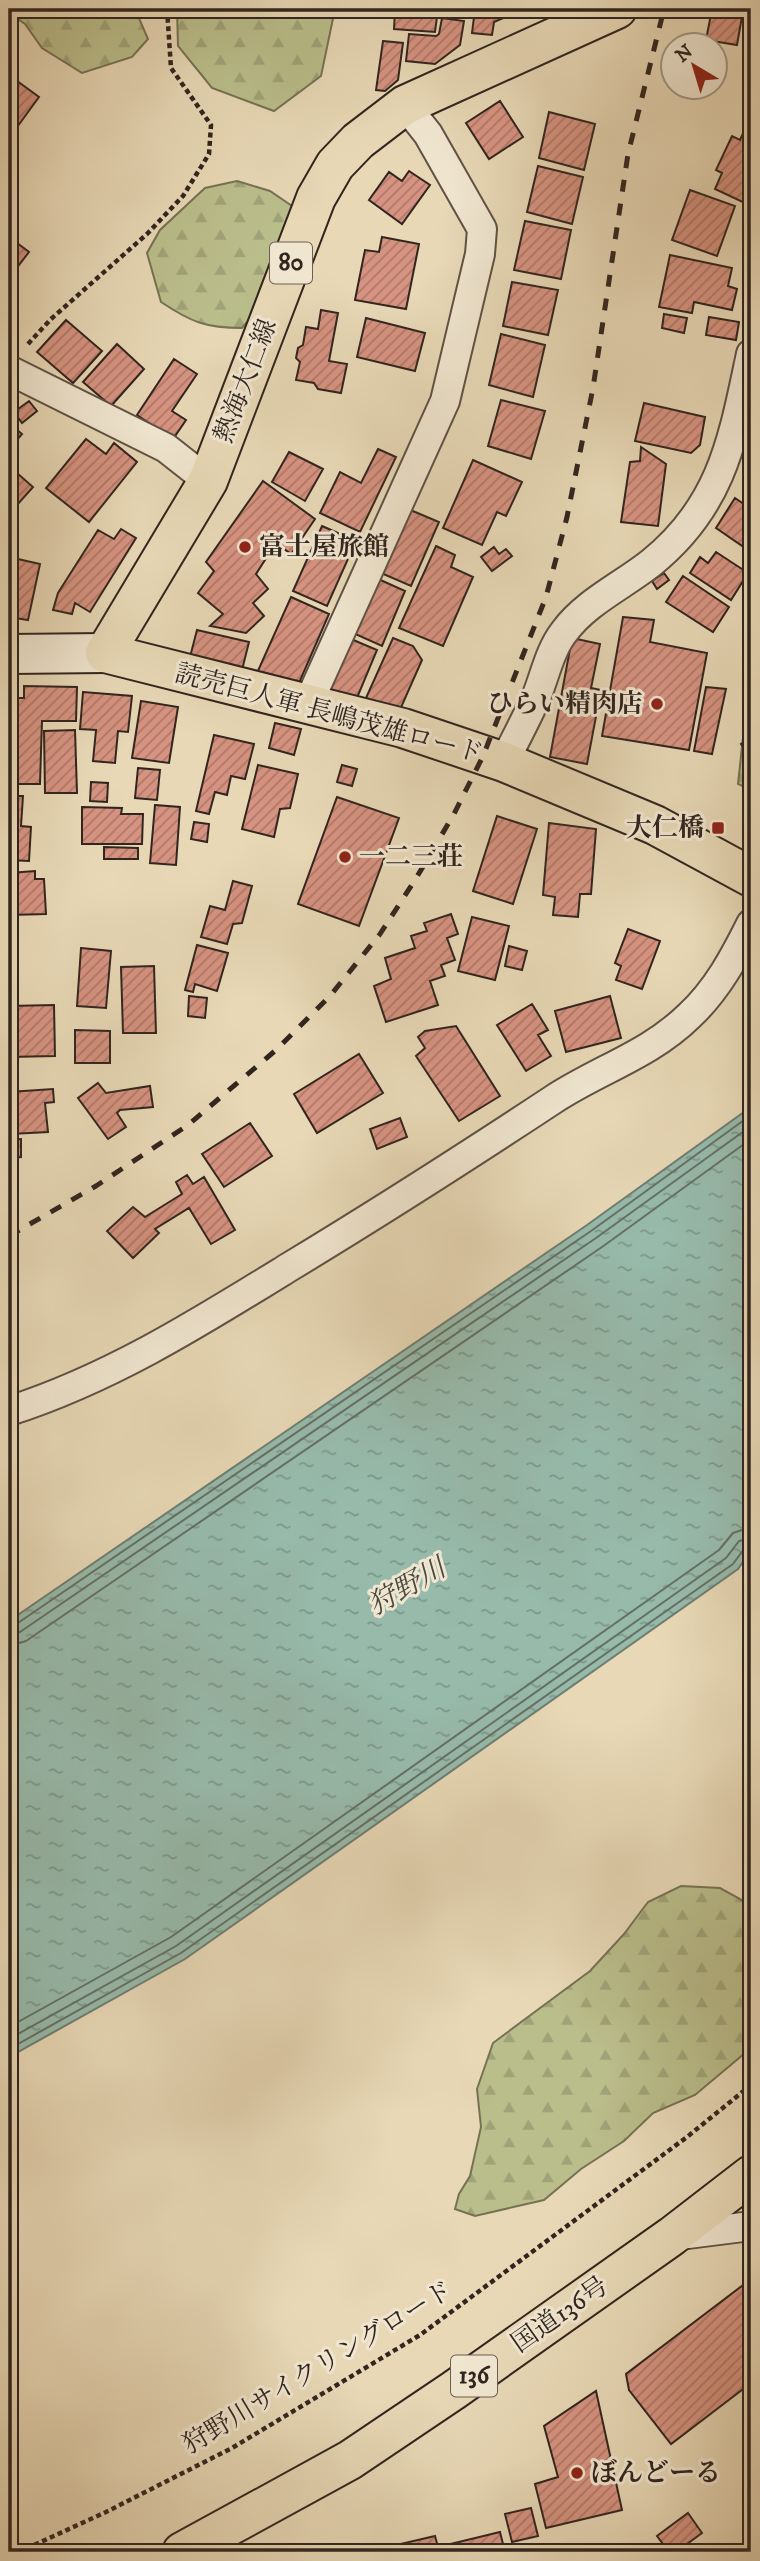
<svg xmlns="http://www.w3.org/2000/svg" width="760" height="2561" viewBox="0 0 760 2561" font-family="'IM FELL DW Pica','Noto Serif JP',serif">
<defs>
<pattern id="forest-firs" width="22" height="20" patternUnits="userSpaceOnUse" patternTransform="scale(1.75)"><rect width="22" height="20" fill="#babe8b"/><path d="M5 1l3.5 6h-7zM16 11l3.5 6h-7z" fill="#a0a378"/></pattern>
<pattern id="water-ripples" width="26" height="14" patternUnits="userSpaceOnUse" patternTransform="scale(1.75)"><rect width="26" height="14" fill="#97baab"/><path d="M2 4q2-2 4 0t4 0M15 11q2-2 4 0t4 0" fill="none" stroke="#7c978b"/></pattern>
<pattern id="building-hatch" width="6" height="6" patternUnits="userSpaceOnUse" patternTransform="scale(1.75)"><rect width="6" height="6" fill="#d79381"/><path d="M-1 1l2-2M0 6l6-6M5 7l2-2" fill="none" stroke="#af7869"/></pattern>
</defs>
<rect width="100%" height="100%" fill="#e8d8b6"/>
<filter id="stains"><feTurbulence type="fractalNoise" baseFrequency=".00286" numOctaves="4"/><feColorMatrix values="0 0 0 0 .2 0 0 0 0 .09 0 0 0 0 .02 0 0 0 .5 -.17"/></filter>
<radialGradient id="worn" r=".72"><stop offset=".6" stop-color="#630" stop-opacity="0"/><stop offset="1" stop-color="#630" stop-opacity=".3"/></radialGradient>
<path fill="url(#forest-firs)" stroke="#767255" stroke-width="2" d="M9 9H135L148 39 132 57 82 73 42 48 25 24 9 13Z
M177 9H335L321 76 274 111 212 88 178 46Z
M237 181 270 191 292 206 290 227 259 308 242 328C206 328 191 322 161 302L147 253 160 230 205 188Z
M751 698V790L738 784 746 710Z
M681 1886 720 1888 751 1905V2048L695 2095 653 2113 624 2141 581 2169 544 2200 475 2216 455 2209 459 2194 470 2176 481 2127 477 2089 493 2043 590 1971 624 1934 648 1902Z"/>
<path fill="url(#water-ripples)" stroke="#6e7e73" stroke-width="2" d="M751 1107V1550L738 1569 185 1959 9 2057V1621L587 1225Z"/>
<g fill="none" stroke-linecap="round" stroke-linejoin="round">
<path stroke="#647065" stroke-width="2" d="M9 1627 15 1625 591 1231 751 1115
M9 1635 20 1632 596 1238 751 1126
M9 1646 26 1641 602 1247 751 1139
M9 2027 171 1937 719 1550 733 1533 751 1527
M9 2039 176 1946 726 1558 739 1541 751 1538
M9 2049 181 1953 733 1564 744 1549 751 1547"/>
</g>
<path fill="url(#building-hatch)" stroke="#31251f" stroke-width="2" d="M404 9H438L435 32 394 29 395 11 404 12Z
M475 9H525L494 22 492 35 472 33Z
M712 9 743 11 737 45 706 40Z
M442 18 464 21 460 45 435 64 406 61 409 34 436 36 439 34Z
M383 41 403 43 398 80 385 91 376 90Z
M9 75 39 97 12 134 9 131Z
M500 101 523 137 489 159 466 123Z
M549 112 595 124 584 170 539 158Z
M745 129 751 132V206L715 189 722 173 716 170 732 136 740 140Z
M538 166 583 177 572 224 527 212Z
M409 171 430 185 402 224 369 200 389 172 402 181Z
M690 190 735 206 717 256 672 240Z
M525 221 571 230 561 279 514 270Z
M9 237 29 252 9 278Z
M382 237 419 244 406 309 355 300 365 250 379 252Z
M670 255 732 268 728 286 737 289 732 310 694 302 692 313 659 307Z
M512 282 558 290 548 335 503 326Z
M321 310 338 313 329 361 347 364 341 393 318 389 314 383 296 380 300 362 296 358 298 348 303 345 306 327 318 329Z
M664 314 687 318 684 333 662 328Z
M709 317 739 322 736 340 706 335Z
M366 318 425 333 415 371 357 357Z
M66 320 102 351 73 383 37 352Z
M501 334 545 345 533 397 489 385Z
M117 344 144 369 111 406 83 382Z
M174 359 197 374 172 411 186 420 173 439 137 415Z
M501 400 545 411 531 459 488 446Z
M29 401 37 411 22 423 14 412Z
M644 403 705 417 700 445 691 453 635 441Z
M9 423 22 434 9 449Z
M86 439 106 454 114 443 137 462 89 522 46 488Z
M641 447 666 464 658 526 621 522 630 462 640 461Z
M378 449 396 457 360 532 320 513 340 472 361 483Z
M289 452 323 469 305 501 272 482Z
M473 460 522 482 506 516 497 512 482 545 443 528Z
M9 466 33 487 9 514Z
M263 481 315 519 291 554 276 543 256 574 268 589 253 603 264 616 246 633 210 626 223 614 198 593 214 571 206 562Z
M735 498 751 509V552L716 528Z
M408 509 439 522 411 586 381 573Z
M322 526 356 541 327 606 293 591Z
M121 529 136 538 90 612 75 603 72 614 53 610 58 593 98 530 114 539Z
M436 546 455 555 451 567 473 577 443 646 399 628Z
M494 547 499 554 506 549 512 556 492 571 481 557Z
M716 552 748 573 731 600 690 573 700 557 708 563Z
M9 557 40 564 28 620 9 617Z
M664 573 669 580 657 589 652 581Z
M683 576 729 607 713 632 666 602Z
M376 578 405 591 382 646 353 633Z
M291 597 329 614 296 690 257 673Z
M623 617 654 620 650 642 707 653 689 750 602 736Z
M197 630 249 642 242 670 190 657Z
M393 638 413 646 422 660 399 712 366 698Z
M572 638 600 644 591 688 601 690 587 764 550 757Z
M351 639 377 650 354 705 327 693Z
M24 686 77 687 76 721H42L40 784H9V698H24Z
M706 687 726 689 712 754 694 751Z
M83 692 132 696 128 732 118 731 115 763 93 761 96 730 80 729Z
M141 701 178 707 169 763 132 758Z
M275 723 301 729 294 755 269 748Z
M75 730 77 793H45L44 731Z
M214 735 254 744 245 779 231 776 227 795 215 792 209 814 196 811Z
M751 737V759L741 744Z
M258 765 298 774 290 808 280 809 274 837 242 829Z
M342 765 357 769 352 786 337 782Z
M138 768 160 770 157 800 135 798Z
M91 782 108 783 107 802 90 801Z
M9 796H23L21 826 31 827 29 861 9 860Z
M337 797 399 818 359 926 298 904Z
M155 805 180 807 176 865 150 863Z
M82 807 122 808 121 814H143L142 844H82Z
M497 816 537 829 513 904 473 891Z
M194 822 209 824 207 842 191 839Z
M549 823 596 829 591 894H580L578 917 553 915 555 897 543 895Z
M104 847 138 848V859H104Z
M35 871V879H44L46 914 9 915V873Z
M233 881 252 886 242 923 233 924 227 944 201 937 210 906 225 910Z
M451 914 458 934 447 938 455 960 441 965 445 976 430 981 438 1005 386 1022 374 986 391 979 385 958 415 948 411 936 427 931 424 923Z
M472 917 509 926 495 980 458 971Z
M628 929 660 941 642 989 616 980 621 966 615 963Z
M197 945 228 953 217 991 195 984 193 992 185 990Z
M509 946 527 951 522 970 505 966Z
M81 948 111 951 106 1008 77 1006Z
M154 966 156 1033H123L121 967Z
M189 996 207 998 205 1018 188 1016Z
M610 996 621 1038 566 1052 555 1011Z
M532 1004 548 1030 538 1035 551 1056 526 1071 497 1025Z
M54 1005 55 1056 9 1057V1006Z
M456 1026 500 1096 459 1121 416 1056 425 1048 418 1037 425 1031Z
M75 1030 110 1031V1063H75Z
M359 1054 383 1093 317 1133 294 1094Z
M98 1083 106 1093 150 1086 153 1107 120 1110 117 1113 126 1127 108 1139 78 1098Z
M53 1089 54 1102 45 1103 48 1132 11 1134 9 1092Z
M400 1118 407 1137 377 1149 370 1129Z
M250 1123 272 1156 224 1187 202 1154Z
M21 1139V1157L10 1158 9 1140Z
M187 1175 193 1184 204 1177 235 1230 211 1244 189 1208 155 1229 159 1233 133 1258 107 1231 133 1207 145 1217 182 1194 176 1182Z
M751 2279V2383L671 2444 629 2390 626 2374Z
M596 2391 622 2510 546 2528 535 2484 558 2477 544 2426Z
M531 2508 538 2536 512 2542 505 2514Z
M688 2513 702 2533 676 2552H669L657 2536Z
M500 2532 505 2552H393L392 2546 435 2536 438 2547Z"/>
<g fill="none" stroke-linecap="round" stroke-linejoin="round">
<defs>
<path id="minor" d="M9 370 166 448 208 481
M308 704 445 401 480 254 482 229 428 134 405 105
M504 762C515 740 527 718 537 695 545 675 550 650 564 632 586 602 622 586 651 563 723 505 733 438 751 354
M9 1411C109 1379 197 1324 286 1269 377 1214 466 1157 554 1099 600 1069 649 1055 689 1016 717 990 734 958 751 924
M672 2236 751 2226"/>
<path id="secondary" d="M9 654 105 653"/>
<path id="primary" d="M617 9 405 105 358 141 335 165 316 198 208 481 105 653 403 728 504 762 655 825 751 877"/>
<path id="trunk" d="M182 2552 350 2460 454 2390 672 2236 751 2175"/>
</defs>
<use href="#minor" stroke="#5f5245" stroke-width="32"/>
<use href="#secondary" stroke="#31251f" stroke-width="42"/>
<use href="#primary" stroke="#31251f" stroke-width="42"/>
<use href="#trunk" stroke="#31251f" stroke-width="42"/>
<path stroke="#31251f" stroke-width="4.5" stroke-dasharray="5 3.5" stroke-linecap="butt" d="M28 344 51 319 147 234 183 196 209 154 211 125 171 68 167 9
M19 2552 106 2512 232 2448 420 2335 687 2137 751 2085"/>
<use href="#minor" stroke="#f0e6d0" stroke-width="28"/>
<use href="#secondary" stroke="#f0e6d0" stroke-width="38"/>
<use href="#primary" stroke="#e8d8b6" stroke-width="38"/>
<use href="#trunk" stroke="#e8d8b6" stroke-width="38"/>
<path stroke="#31251f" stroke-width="5" stroke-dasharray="12 12" stroke-linecap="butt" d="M9 1236 96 1186 188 1125 276 1050 330 996 380 934 415 880 454 814 483 756 546 597 567 517 593 388 628 154 664 9"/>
</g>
<g fill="#8f2418" stroke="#f0e6d0" stroke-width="2.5">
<circle cx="245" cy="547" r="7"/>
<circle cx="657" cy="704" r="7"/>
<rect x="711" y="821" width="14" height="14" rx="3.5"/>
<circle cx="345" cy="857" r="7"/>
<circle cx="577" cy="2473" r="7"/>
</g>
<g text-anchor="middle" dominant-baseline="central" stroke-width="6" stroke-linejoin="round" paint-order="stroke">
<g fill="#f0e6d0" stroke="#6a5f54" stroke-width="2">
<rect x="270" y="242.5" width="42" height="41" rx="5"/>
<rect x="451" y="2355.5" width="46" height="41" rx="5"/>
</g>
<g font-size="24" font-weight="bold" fill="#31251f">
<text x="291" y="263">80</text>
<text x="474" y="2376">136</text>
</g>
<g font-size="26" fill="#31251f" stroke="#f0e6d0">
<text transform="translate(246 381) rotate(-69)">熱海大仁線</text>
<text transform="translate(329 714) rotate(15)">読売巨人軍 長嶋茂雄ロード</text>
<text transform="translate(560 2315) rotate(-35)">国道136号</text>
<text transform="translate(318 2368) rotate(-31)">狩野川サイクリングロード</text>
</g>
<g font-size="26" font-weight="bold" fill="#31251f" stroke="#f0e6d0" text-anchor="start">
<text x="259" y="547">富士屋旅館</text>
<text x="643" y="704" text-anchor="end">ひらい精肉店</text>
<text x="704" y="828" text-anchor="end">大仁橋</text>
<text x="359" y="857">一二三荘</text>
<text x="591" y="2473">ぼんどーる</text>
</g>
<g font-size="28" font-style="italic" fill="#4a4a42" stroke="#f0e6d0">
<text transform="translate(407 1587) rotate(-30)">狩野川</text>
</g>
</g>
<rect width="760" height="2561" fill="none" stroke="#e8d8b6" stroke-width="35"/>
<rect x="10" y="10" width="739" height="2540" fill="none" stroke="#31251f" stroke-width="3.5"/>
<rect x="18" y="18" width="725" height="2526" fill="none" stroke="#31251f" stroke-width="2"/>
<g transform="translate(694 66) rotate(322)"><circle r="33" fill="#f0e6d0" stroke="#a49989" stroke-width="2"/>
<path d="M0-5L12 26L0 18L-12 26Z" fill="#8f2418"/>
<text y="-10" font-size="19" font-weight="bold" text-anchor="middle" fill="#31251f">N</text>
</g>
<rect width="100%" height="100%" filter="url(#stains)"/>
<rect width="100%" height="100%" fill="url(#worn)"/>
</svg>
